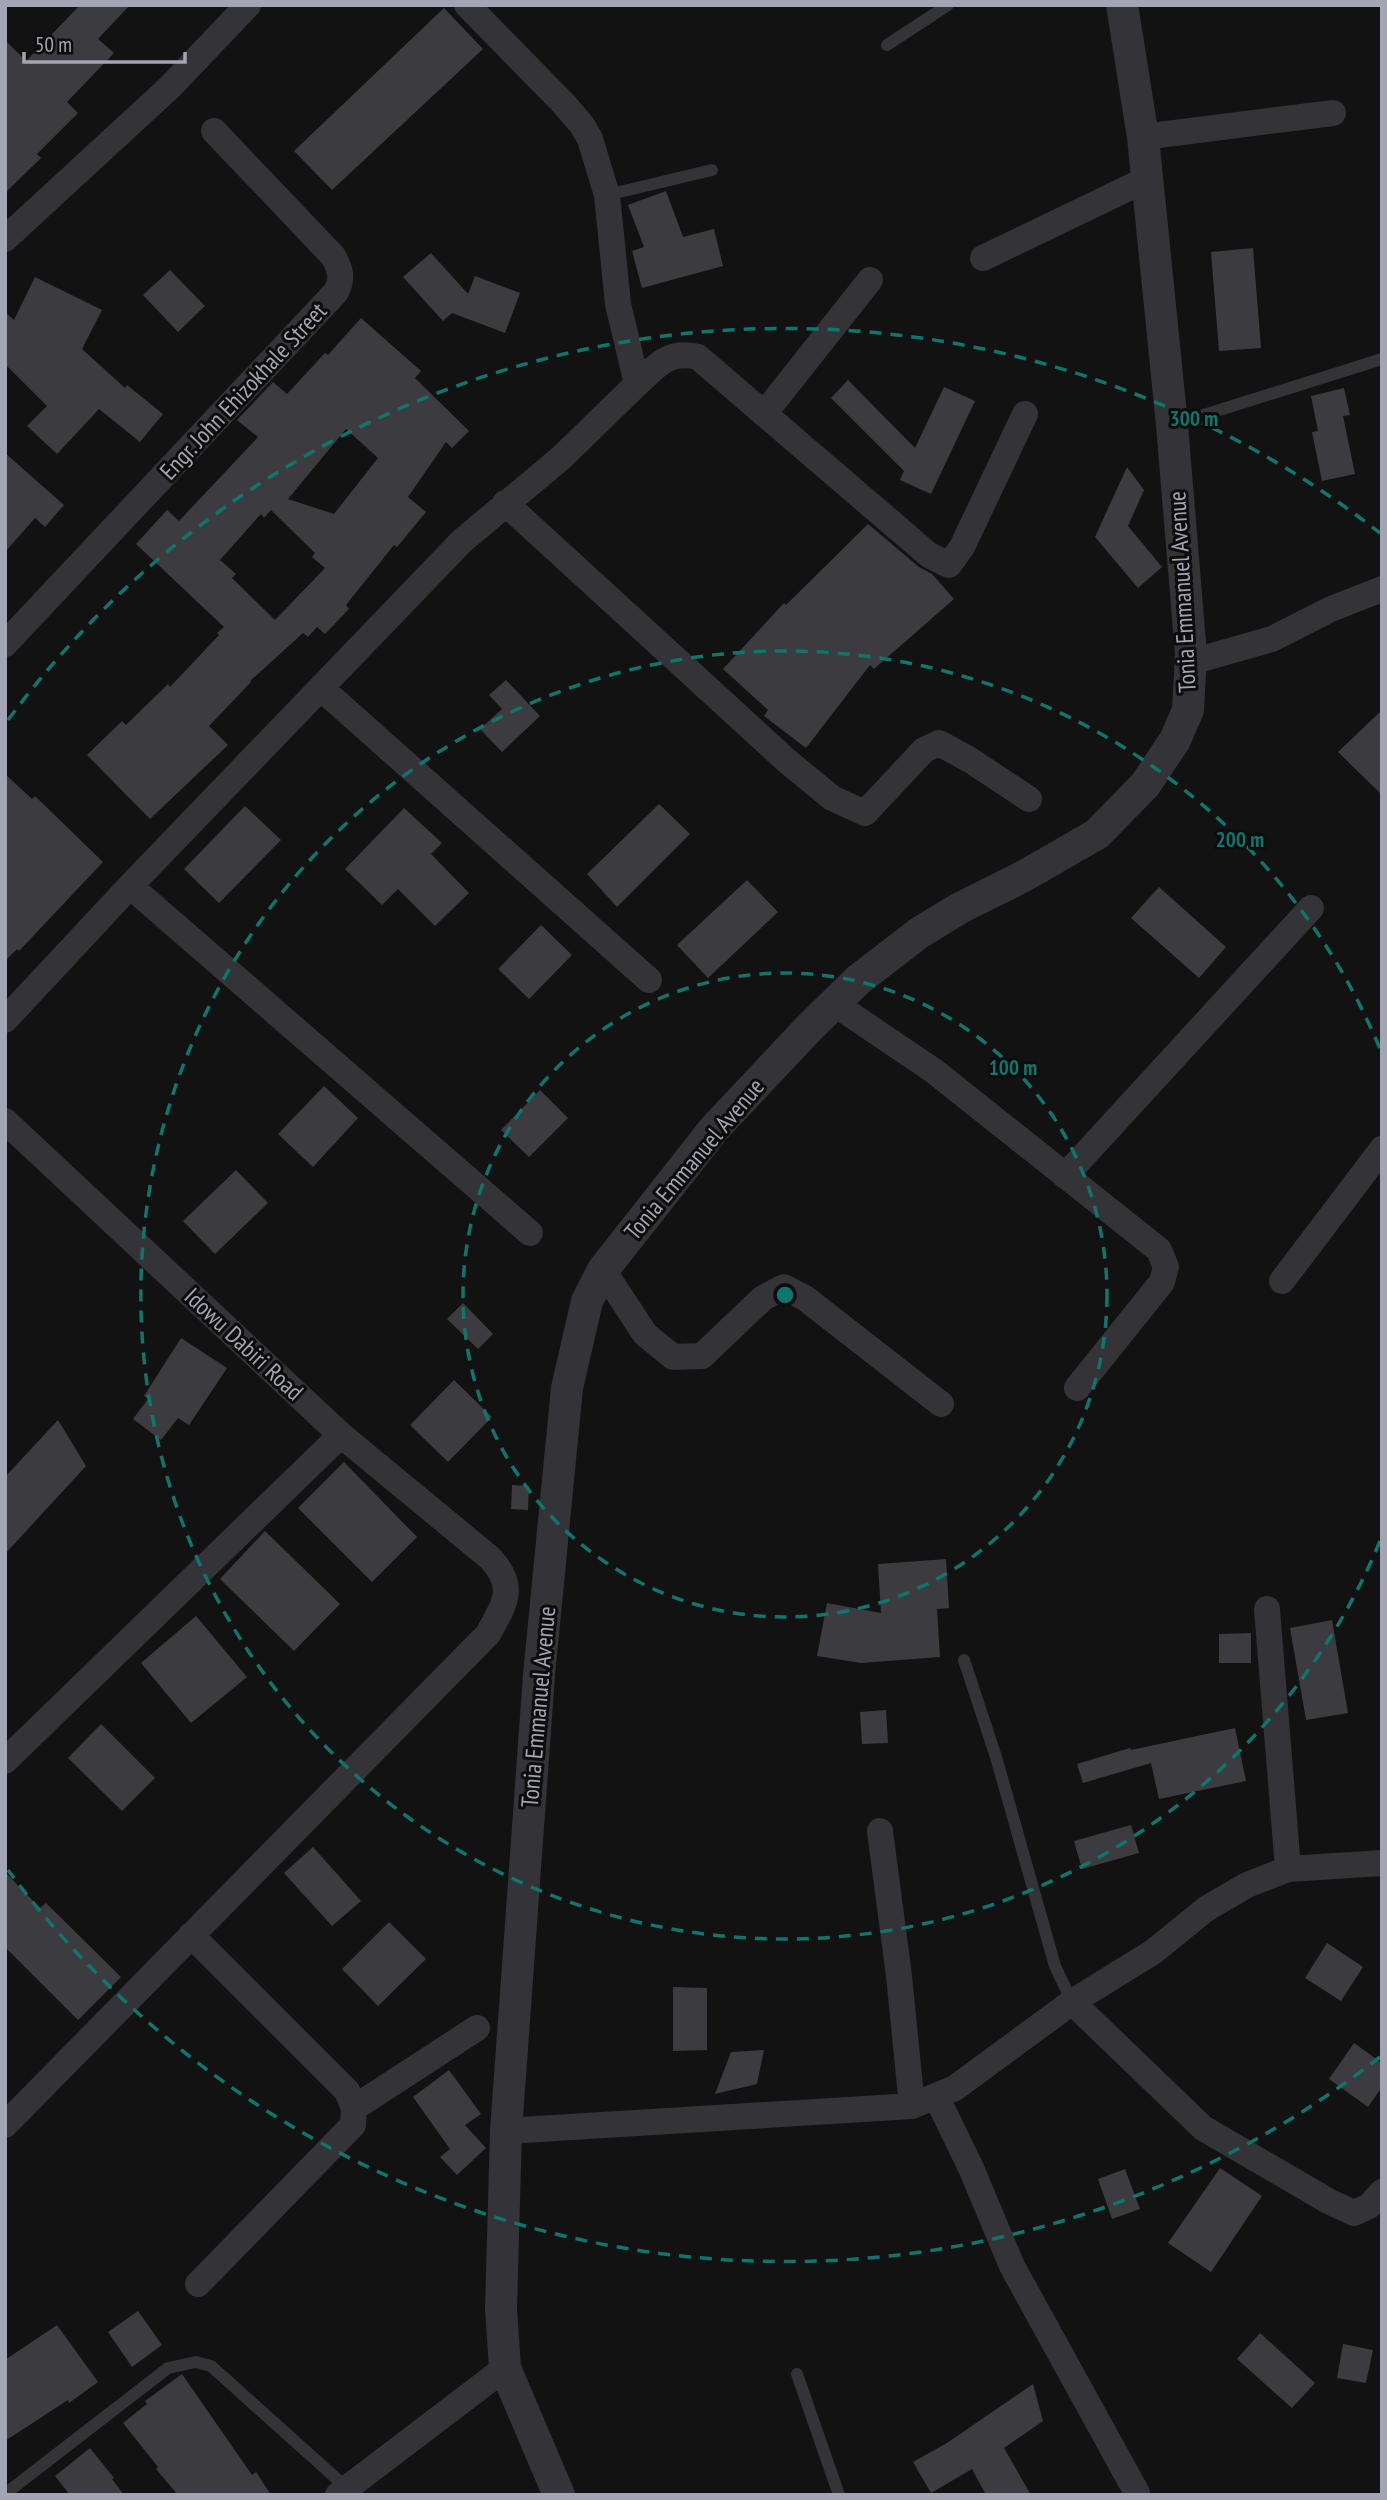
<svg xmlns="http://www.w3.org/2000/svg" width="1387" height="2500" viewBox="0 0 1387 2500" font-family="'PT Sans Narrow',sans-serif">
<rect width="100%" height="100%" fill="#121213"/>
<path fill="#3c3c40" fill-rule="evenodd" d="M80 5H130L98 39 114 53 67 102 78 113 37 154 41 158 5 193V40L26 61Z
M444 8 483 49 332 190 294 151Z
M666 191 683 237 714 229 723 266 642 288 632 251 644 247 628 205Z
M1253 248 1261 348 1219 351 1211 252Z
M431 253 468 294 475 276 520 293 505 333 452 313 443 321 403 277Z
M170 270 205 306 178 332 143 295Z
M35 277 102 310 82 349 125 388 127 385 163 414 140 442 99 409 57 454 27 426 47 406 5 364V312L14 320Z
M361 318 421 371 415 378 469 431 452 448 446 442 408 497 426 512 397 547 394 545 346 605 349 609 325 634 317 627 308 637 303 633 250 681 251 682 209 726 228 745 150 819 87 755 122 721 126 725 168 684 170 687 219 635 217 633 224 627 136 544 167 510 179 521 258 437 237 420 273 382 287 394 325 353 328 355ZM346 429 378 458 334 514 288 499ZM271 510 315 553 312 557 325 568 275 620 232 578 236 574 220 560 261 514 264 518Z
M848 380 915 448 944 387 975 401 931 494 900 480 904 471 831 398Z
M1344 388 1350 415 1343 416 1355 474 1322 481 1312 432 1318 431 1311 396Z
M5 453 64 505 45 527 35 518 5 552Z
M1127 467 1144 490 1128 526 1162 567 1138 588 1095 537Z
M868 524 919 567 932 574 954 599 874 669 870 665 806 748 764 716 768 710 723 669 784 603 786 605Z
M506 680 540 716 502 752 480 729 502 709 489 695Z
M1382 710V795L1338 752Z
M5 774 32 799 35 796 103 862 19 951 17 949 5 961Z
M659 804 690 834 617 907 587 874Z
M245 806 281 840 219 903 184 869Z
M404 808 442 843 431 854 469 893 435 926 398 889 382 905 345 869Z
M747 880 778 912 708 978 677 945Z
M1159 887 1226 947 1199 978 1131 918Z
M541 925 572 955 529 999 498 969Z
M324 1086 358 1118 313 1167 278 1134Z
M540 1090 568 1118 529 1157 501 1130Z
M236 1170 268 1203 215 1254 183 1221Z
M463 1303 493 1334 478 1349 447 1319Z
M181 1338 227 1368 189 1425 178 1418 161 1440 133 1419 148 1399 144 1396Z
M454 1380 492 1417 448 1462 410 1425Z
M58 1420 86 1466 5 1554V1477Z
M344 1462 417 1537 372 1582 298 1508Z
M512 1485 529 1486 528 1510 511 1509Z
M265 1531 340 1604 294 1651 220 1579Z
M946 1559 949 1608 937 1609 940 1657 861 1663 817 1656 827 1603 881 1613 878 1564Z
M196 1616 247 1677 191 1723 141 1663Z
M1332 1620 1348 1713 1306 1720 1290 1628Z
M1251 1633V1663H1219V1634Z
M886 1710 888 1743 862 1744 860 1712Z
M101 1724 155 1778 122 1811 68 1758Z
M1235 1728 1246 1781 1159 1799 1151 1763 1083 1783 1077 1764 1130 1748 1131 1750Z
M1131 1825 1139 1853 1082 1869 1074 1841Z
M313 1847 361 1901 332 1926 284 1873Z
M5 1872 40 1908 46 1903 121 1977 78 2020 5 1947Z
M389 1922 426 1959 378 2006 342 1969Z
M1327 1943 1363 1967 1341 2001 1305 1978Z
M673 1987 707 1988V2050L673 2051Z
M1354 2043 1382 2063V2087L1368 2107 1329 2079Z
M764 2050 757 2084 715 2094 731 2052Z
M449 2070 481 2114 465 2125 486 2148 457 2175 440 2157 450 2149 413 2097Z
M1220 2168 1262 2196 1211 2272 1168 2243Z
M1125 2169 1140 2209 1112 2219 1098 2179Z
M138 2311 162 2345 132 2367 108 2332Z
M57 2325 98 2382 69 2403 68 2400 5 2441V2360Z
M1260 2333 1315 2383 1292 2408 1237 2359Z
M1343 2344 1373 2350 1366 2383 1337 2378Z
M182 2374 252 2475 256 2472 271 2495H178L156 2469 158 2467 123 2423 147 2404 145 2401Z
M1033 2384 1043 2421 1004 2448 1031 2495H986L972 2469 931 2493 913 2462 947 2443Z
M90 2448 114 2478 112 2479 124 2495H70L55 2476Z"/>
<g fill="none" stroke-linecap="round" stroke-linejoin="round">
<path stroke="#333338" stroke-width="12" d="M887 45 948 5
M607 195 712 170
M1172 425 1382 359
M964 1660 996 1757 1055 1966 1072 2002
M797 2374 839 2495
M5 2494 168 2368 196 2362 211 2366 347 2488"/>
<path stroke="#333338" stroke-width="26" d="M1143 137 1333 113
M5 239 170 87 248 5
M983 258 1147 179
M637 384C658 365 668 350 698 357L929 555 949 565 962 547 1025 414
M764 414 870 280
M505 503 787 761 832 798 865 813 924 750 939 743 970 760 1029 799
M5 644 336 292C343 278 341 270 333 256L214 131
M1191 662 1272 639 1331 609 1382 589
M322 689 649 980
M130 886 530 1233
M835 1004 934 1071 1159 1250 1166 1267 1162 1282 1077 1388
M5 1020 130 886 462 541 562 457 637 384 618 304 607 195 590 139 582 125 564 104 467 5
M5 1121 341 1435 490 1558C517 1587 505 1603 488 1634L5 2125
M1065 1176 1311 908
M603 1270 645 1334 673 1357 702 1356 763 1298 784 1287 805 1298 941 1404
M1282 1281 1382 1149
M1267 1609 1288 1869
M5 1761 341 1435
M880 1831 899 1976 912 2106
M191 1935 347 2091 354 2108 353 2125 198 2284
M1072 2002 1203 2128 1330 2202 1354 2213 1369 2206 1382 2192
M936 2096 971 2168 1012 2266 1137 2493
M354 2108 477 2028
M506 2131 912 2106 955 2088 1072 2002 1153 1952 1206 1909 1247 1885 1288 1869 1382 1863
M338 2495 505 2368"/>
<path stroke="#333338" stroke-width="32" d="M559 2495 505 2368 501 2309 506 2131 539 1675 567 1388 587 1301 603 1270 714 1129 809 1028 858 980 919 933 960 908 1024 876 1097 834 1145 785 1175 740 1188 710 1191 654 1172 425 1143 137 1122 5"/>
</g>
<g fill="none" stroke="#0f766e" stroke-width="3.5" stroke-dasharray="12 9">
<circle cx="785" cy="1295" r="322"/>
<path d="M1380 1541A644 644 0 1 1 1380 1049"/>
<path d="M1380 2057A967 967 0 0 1 8 1870M8 720A967 967 0 0 1 1380 533"/>
</g>
<g text-anchor="middle" dominant-baseline="central" stroke-width="6" stroke-linejoin="round" paint-order="stroke">
<g font-size="24" fill="#a3a5b4" stroke="#0d0d0e">
<text transform="translate(243 391) rotate(-47)">Engr. John Ehizokhale Street</text>
<text transform="translate(1182 592) rotate(-93)">Tonia Emmanuel Avenue</text>
<text transform="translate(694 1159) rotate(-50)">Tonia Emmanuel Avenue</text>
<text transform="translate(244 1344) rotate(43)">Idowu Dabiri Road</text>
<text transform="translate(538 1707) rotate(-85)">Tonia Emmanuel Avenue</text>
</g>
</g>
<circle cx="785" cy="1295" r="10" fill="#0f766e" stroke="#0d0d0e" stroke-width="3.5"/>
<g font-size="21" text-anchor="middle" font-weight="bold" fill="#0f766e" stroke="#0d0d0e" stroke-width="6" stroke-linejoin="round" paint-order="stroke">
<text x="1194" y="426">300 m</text>
<text x="1240" y="847">200 m</text>
<text x="1013" y="1075">100 m</text>
</g>
<rect width="1387" height="2500" fill="none" stroke="#a3a5b4" stroke-width="14"/>
<path d="M24 52v10h161v-10" fill="none" stroke="#a3a5b4" stroke-width="3.5"/>
<text x="35" y="52" font-size="21" fill="#a3a5b4" stroke="#0d0d0e" stroke-width="5" paint-order="stroke">50 m</text>
</svg>
